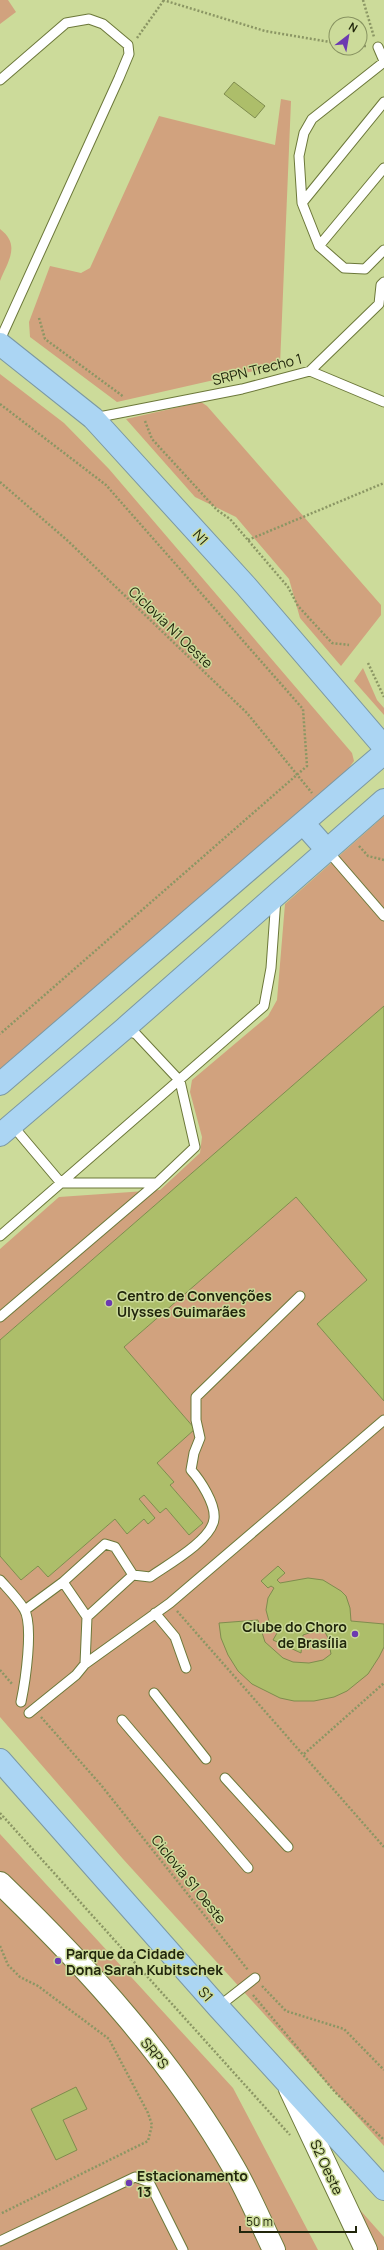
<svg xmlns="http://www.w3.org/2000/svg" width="384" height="2250" viewBox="0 0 384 2250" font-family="Manrope,sans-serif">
<rect width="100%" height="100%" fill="#ccdb9a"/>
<path fill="#d1a27e" d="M0 0H8L16 12 0 24Z
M281 99 291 101 280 365 117 402 30 337 29 322 50 266 81 273 90 268 159 116 275 145Z
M0 229C21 245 8 261 0 281Z
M0 374 64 423 109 469 352 753 354 761 345 773 0 1075Z
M201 402 207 406 381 605V615L341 666 300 618 289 579 236 517 195 497 126 419Z
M363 668 377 700 384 708V715L354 681Z
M384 816V1006L0 1340V1249L59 1197 160 1190 200 1153 202 1137 190 1092 192 1080 268 1016 277 1000 285 904Z
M296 1197 367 1280 317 1324 384 1401V2146L123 1859 0 1717V1556L21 1580 38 1566 48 1577 115 1519 127 1534 144 1519 148 1523 139 1499 144 1495 160 1513 166 1508 189 1535 203 1523 170 1485 174 1482 157 1463 195 1429 124 1347Z
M0 1834 233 2088 318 2250H0Z
M335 2173 360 2210 384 2237V2250H371Z"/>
<path fill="#adbe6a" stroke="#7f8c4e" d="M234 82 265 106 255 118 224 94Z
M384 1006V1401L317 1324 367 1280 296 1197 124 1347 195 1429 157 1463 174 1482 170 1485 203 1523 189 1535 166 1508 160 1513 144 1495 139 1499 155 1518 148 1524 144 1519 127 1534 115 1519 48 1577 38 1566 21 1580 0 1556V1340Z
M278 1566 285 1573 277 1580 280 1583 308 1578 323 1580 341 1591 346 1596 350 1608 351 1621 384 1624V1647L379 1657 368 1674 347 1691 334 1697 314 1701H294L280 1698 252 1684 238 1671 228 1655 221 1638 219 1623 258 1620 265 1642 283 1658 293 1662 309 1663 323 1660 331 1654 328 1638 321 1624 312 1632 303 1635 301 1653 273 1640 277 1633 270 1625 266 1610 268 1598 274 1588 271 1586 268 1588 261 1581Z
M76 2087 87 2109 63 2120 77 2150 56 2160 31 2109Z"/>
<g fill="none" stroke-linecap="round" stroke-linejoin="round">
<defs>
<path id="lane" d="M378 47 384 61
M384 62 312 119 304 133 299 156 302 203 319 246 344 268 365 269 384 250
M0 80 66 23 89 19 103 24 128 45 129 54 119 78 0 340
M302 203 384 102
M319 246 384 168
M310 371 384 402
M94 418 242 389 310 371 379 304 381 285 384 282
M327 850 384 916
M12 1125 61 1183H157L195 1147 180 1081 136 1034 125 1030
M0 1236 264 1006 271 968 276 898
M0 1317 157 1183
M133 1575 150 1577C167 1565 212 1540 214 1519 216 1504 200 1480 191 1470L194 1453 200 1438 196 1420V1397L300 1296
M0 1580C8 1589 18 1599 24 1609 34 1625 25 1683 21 1702
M25 1610 63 1582
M155 1613 175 1637 186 1668
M85 1664 170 1603 384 1420
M154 1693 206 1759
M29 1713 76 1675 85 1664 87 1617 63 1582 105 1544 115 1547 133 1575 87 1617
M122 1720 248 1868
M225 1778 288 1847
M218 2007 255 1978
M0 2241 135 2177 149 2182 183 2250"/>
<path id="secondary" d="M0 1883C88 1968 173 2061 234 2168 249 2194 261 2223 274 2250
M290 2089 366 2250"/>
<path id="highway" d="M0 344 93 418 246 586 384 747
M303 823 327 850
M0 1084 384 753
M0 1135 124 1029 384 800
M0 1760 218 2007 384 2189"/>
</defs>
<use href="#lane" stroke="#6c783a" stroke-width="11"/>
<use href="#secondary" stroke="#6c783a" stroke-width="24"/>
<use href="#highway" stroke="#7b98a2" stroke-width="24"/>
<path stroke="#8b9664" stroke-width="2.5" stroke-dasharray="2 2" stroke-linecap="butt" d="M163 0 265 31 336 43
M363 0 374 37
M137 38 164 0
M360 46H367
M39 318 45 339 124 397
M0 404 106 485 303 709 307 766 0 1034
M145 421 152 439 217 510 230 519 288 587 298 606 332 643 349 645
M0 482 68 541 247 713 312 793
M248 540 384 483
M368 663 384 697
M359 846 368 856 384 860
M177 1611 384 1847
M0 1670 13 1685
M41 1717 101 1785 248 1970
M304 1754 384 1683
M0 1813 290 2135
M0 1819 3 1816
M0 1946 8 1965 20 1977 38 1986 109 2039 148 2113 152 2125 148 2141 0 2214
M262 1986 286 2011 344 2029 384 2070
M253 1995 335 2092 384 2140"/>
<use href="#lane" stroke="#fff" stroke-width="9"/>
<use href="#secondary" stroke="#fff" stroke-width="22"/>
<use href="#highway" stroke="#abd5f3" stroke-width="22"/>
</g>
<g fill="#6c3ab1" stroke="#ccdb9a" stroke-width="1.5">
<circle cx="109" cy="1303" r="4"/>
<circle cx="355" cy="1634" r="4"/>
<circle cx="58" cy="1961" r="4"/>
<circle cx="129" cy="2183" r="4"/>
</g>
<g text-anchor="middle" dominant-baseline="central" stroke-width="3" stroke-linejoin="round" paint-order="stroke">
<g font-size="14" fill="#21260c" stroke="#ccdb9a">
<text transform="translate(257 369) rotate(-14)">SRPN Trecho 1</text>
<text transform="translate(201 537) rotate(48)">N1</text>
<text transform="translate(171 627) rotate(44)">Ciclovia N1 Oeste</text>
<text transform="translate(189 1879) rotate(51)">Ciclovia S1 Oeste</text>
<text transform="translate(206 1994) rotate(49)">S1</text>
<text transform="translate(155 2053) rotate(51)">SRPS</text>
<text transform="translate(327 2167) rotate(65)">S2 Oeste</text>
</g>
<g font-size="14" font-weight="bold" fill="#21260c" stroke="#ccdb9a" text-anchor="start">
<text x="117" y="1295">Centro de Convenções<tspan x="117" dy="16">Ulysses Guimarães</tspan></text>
<text x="347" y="1626" text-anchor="end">Clube do Choro<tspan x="347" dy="16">de Brasília</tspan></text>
<text x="66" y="1953">Parque da Cidade<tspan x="66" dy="16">Dona Sarah Kubitschek</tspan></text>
<text x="137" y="2175">Estacionamento<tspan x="137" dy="16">13</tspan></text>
</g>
</g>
<g transform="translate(348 36) rotate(31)"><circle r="19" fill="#ccdb9a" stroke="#889361"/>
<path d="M0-3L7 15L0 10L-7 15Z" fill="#6c3ab1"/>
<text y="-6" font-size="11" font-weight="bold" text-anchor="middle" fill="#21260c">N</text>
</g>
<path d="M240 2226v6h116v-6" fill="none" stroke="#21260c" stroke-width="2"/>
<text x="246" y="2226" font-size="12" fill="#21260c" stroke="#ccdb9a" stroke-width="3" paint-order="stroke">50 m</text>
</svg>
